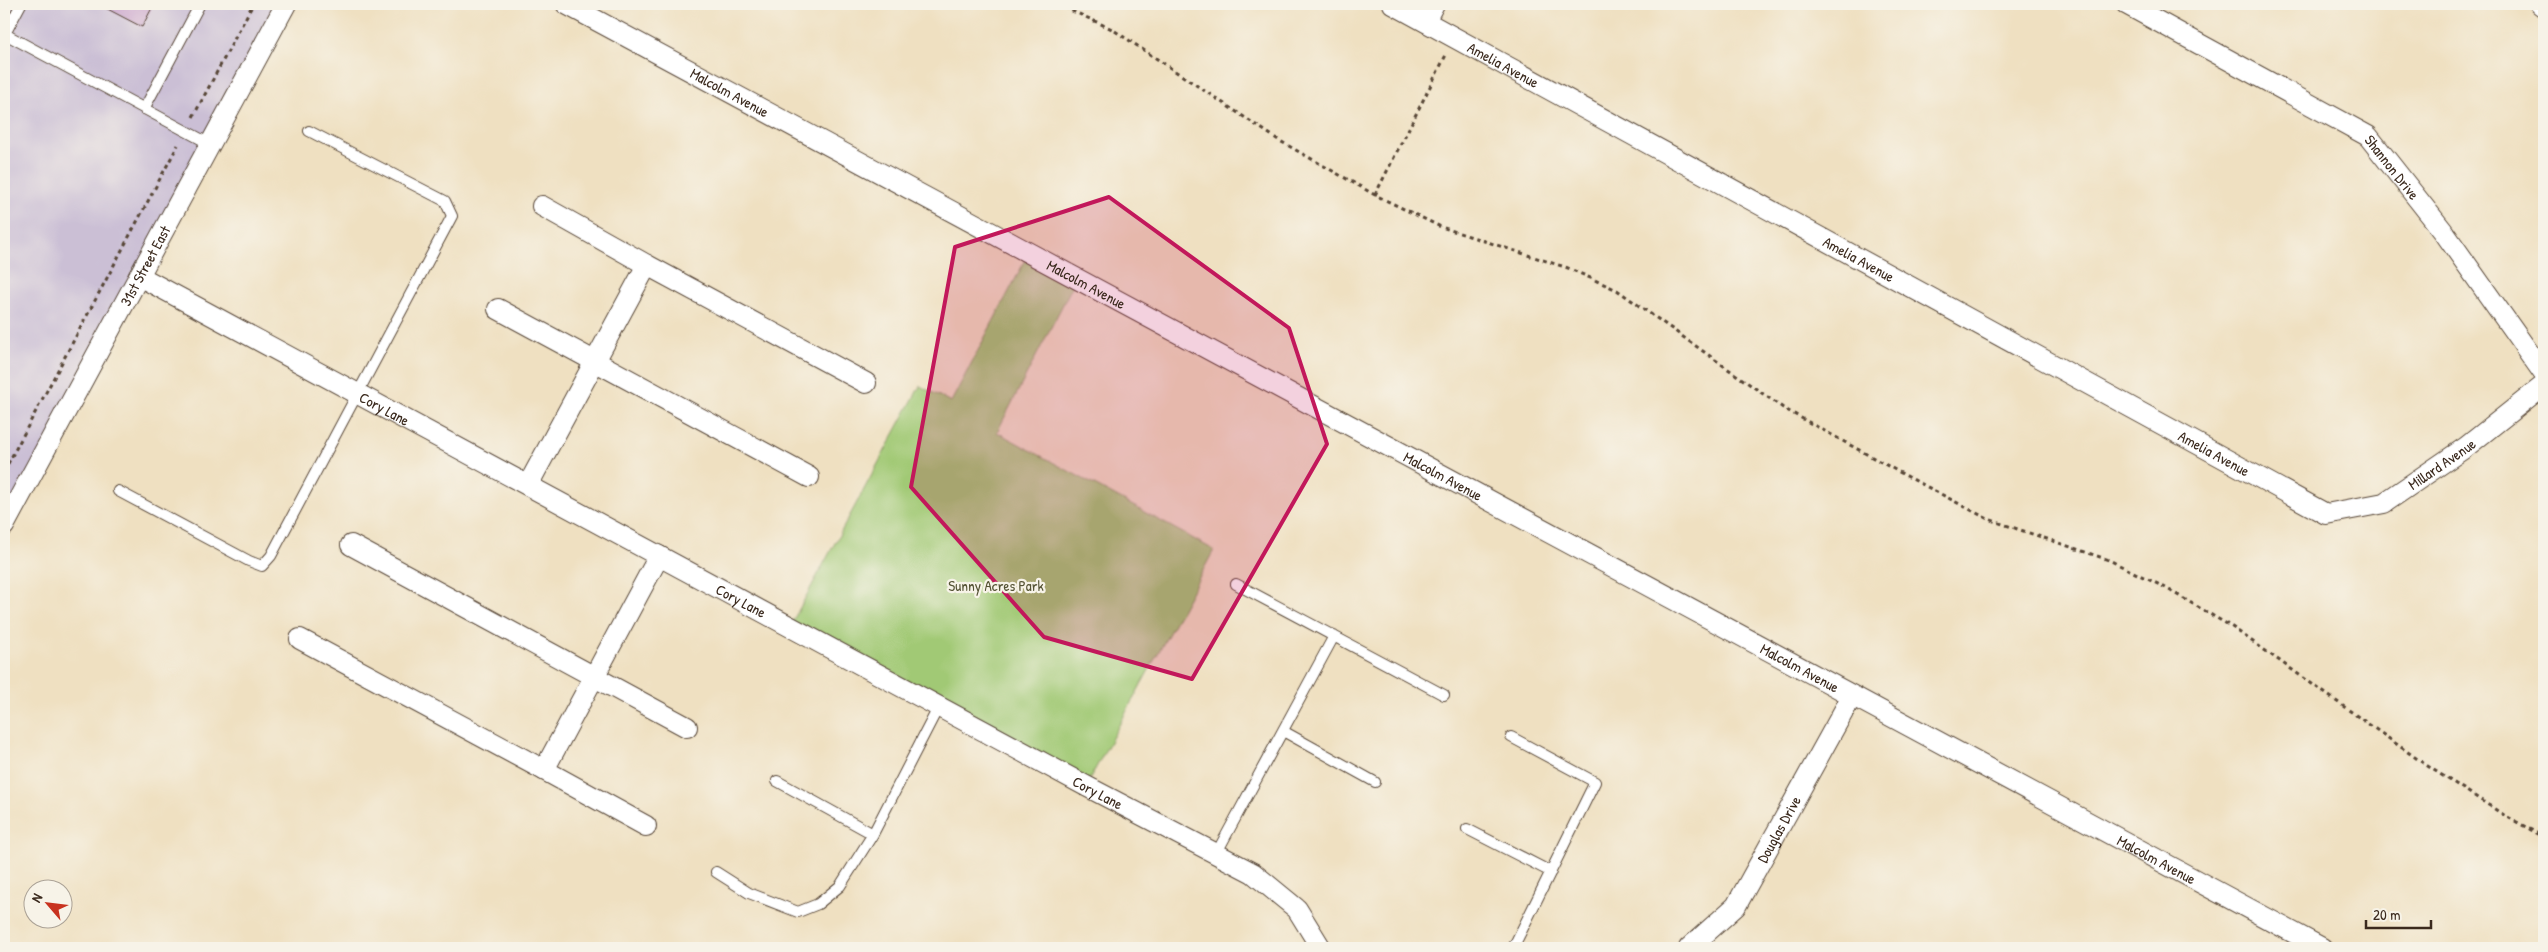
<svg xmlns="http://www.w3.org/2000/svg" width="2548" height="952" viewBox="0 0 2548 952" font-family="'Patrick Hand',sans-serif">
<rect width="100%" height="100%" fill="#f7f3e8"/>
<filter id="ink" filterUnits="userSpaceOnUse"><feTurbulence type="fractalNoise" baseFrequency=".02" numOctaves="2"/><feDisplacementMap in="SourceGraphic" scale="10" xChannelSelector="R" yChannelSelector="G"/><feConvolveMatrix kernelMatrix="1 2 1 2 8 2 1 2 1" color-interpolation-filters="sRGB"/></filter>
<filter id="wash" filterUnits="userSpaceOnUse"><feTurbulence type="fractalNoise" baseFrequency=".0096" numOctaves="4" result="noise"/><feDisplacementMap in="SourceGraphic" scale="20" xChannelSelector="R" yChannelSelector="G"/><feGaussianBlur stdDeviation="1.12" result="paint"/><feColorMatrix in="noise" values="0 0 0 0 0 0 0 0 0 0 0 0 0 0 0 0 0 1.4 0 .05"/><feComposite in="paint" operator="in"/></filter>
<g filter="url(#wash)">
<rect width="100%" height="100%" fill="#efe0c1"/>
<path fill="#cbbfd5" d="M4 4H286L4 526Z"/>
<path fill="#a1c975" stroke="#6e7a4a" d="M1029 253 1076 279 997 432 1214 550 1086 786 790 626 920 386 951 402Z"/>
<g id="blocks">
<path fill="#c297c9" d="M98 4H154L142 27Z"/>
</g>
</g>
<g filter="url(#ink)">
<use href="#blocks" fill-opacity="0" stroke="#564536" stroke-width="1"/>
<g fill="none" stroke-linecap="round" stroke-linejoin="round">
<defs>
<path id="lane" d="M21 4 5 34 210 144
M144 109 200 4
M118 491 249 561 262 566 271 556 452 216 445 201 309 131
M1236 584 1444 695
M1283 731 1375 782
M1511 737 1595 782 1513 948
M777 781 873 834
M1467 829 1551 872
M1216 854 1334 636
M716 872 749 893 798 912 818 904 840 886 873 834 939 706"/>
<g id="street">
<path id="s1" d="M566 4 2322 948"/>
<path id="s2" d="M1393 4 2326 514 2384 503 2466 447 2544 385"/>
<path id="s3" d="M2126 4 2368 136 2443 231 2544 374"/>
<path d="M2540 4 2544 7"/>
<path d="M1425 21 1434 4"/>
<path d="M647 265 866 383"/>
<path id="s4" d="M139 276 1086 786 1253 873 1297 909 1321 948"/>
<path d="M498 309 809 477"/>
<path d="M528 485 647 265 542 206"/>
<path id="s5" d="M4 526 286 4"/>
<path d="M351 545 687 727"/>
<path d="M300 639 544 770 659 556"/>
<path d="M544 770 646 826"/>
<path id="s6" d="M1689 948 1736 906 1852 696"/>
</g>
</defs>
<use href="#lane" stroke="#564536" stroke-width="12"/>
<use href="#street" stroke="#564536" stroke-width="22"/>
<path stroke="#564536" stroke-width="3" stroke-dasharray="4 4" stroke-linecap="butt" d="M1057 4 1112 29 1280 141 1375 195 1441 227 1568 268 1617 290 1783 408 1899 472 1988 519 2109 560 2164 587 2232 627 2426 765 2504 815 2544 837
M193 117 253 4
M1375 195 1446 55
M4 471 178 145"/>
<use href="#lane" stroke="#fff" stroke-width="10"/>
<use href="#street" stroke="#fff" stroke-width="20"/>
</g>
</g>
<path fill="#c2185b" fill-opacity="0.2" stroke="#c2185b" stroke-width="4" stroke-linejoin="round" d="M1109 197 1289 328 1327 444 1192 679 1044 637 911 487 955 247Z"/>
<g text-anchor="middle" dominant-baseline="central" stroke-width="4.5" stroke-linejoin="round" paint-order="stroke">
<g font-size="15" fill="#3b2a1e" stroke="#f7f3e8">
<text stroke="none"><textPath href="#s2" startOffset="126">Amelia Avenue</textPath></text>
<text stroke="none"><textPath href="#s1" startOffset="186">Malcolm Avenue</textPath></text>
<text stroke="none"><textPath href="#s3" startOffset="315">Shannon Drive</textPath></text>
<text stroke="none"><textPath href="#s2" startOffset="531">Amelia Avenue</textPath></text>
<text stroke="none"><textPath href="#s5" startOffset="296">31st Street East</textPath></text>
<text stroke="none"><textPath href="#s1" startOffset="591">Malcolm Avenue</textPath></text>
<text stroke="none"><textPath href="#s4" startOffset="279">Cory Lane</textPath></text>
<text stroke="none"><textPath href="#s2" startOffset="936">Amelia Avenue</textPath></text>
<text stroke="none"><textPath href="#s2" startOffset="1192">Millard Avenue</textPath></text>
<text stroke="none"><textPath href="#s1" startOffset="996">Malcolm Avenue</textPath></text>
<text stroke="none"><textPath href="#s4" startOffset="684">Cory Lane</textPath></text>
<text stroke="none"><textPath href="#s1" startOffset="1401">Malcolm Avenue</textPath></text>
<text stroke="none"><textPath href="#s4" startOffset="1089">Cory Lane</textPath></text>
<text stroke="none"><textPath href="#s6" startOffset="151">Douglas Drive</textPath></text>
<text stroke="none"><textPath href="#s1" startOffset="1806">Malcolm Avenue</textPath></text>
</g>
<g font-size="15" fill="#545234" stroke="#f7f3e8">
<text x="996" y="585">Sunny Acres Park</text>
</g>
</g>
<rect width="2548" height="952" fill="none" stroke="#f7f3e8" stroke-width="20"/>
<g transform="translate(48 904) rotate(298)"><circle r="24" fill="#f7f3e8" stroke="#aca397"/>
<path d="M0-4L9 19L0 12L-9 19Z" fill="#c8321e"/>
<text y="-8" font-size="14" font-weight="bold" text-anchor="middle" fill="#3b2a1e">N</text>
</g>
<path d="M2366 920v8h65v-8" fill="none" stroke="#3b2a1e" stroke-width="2.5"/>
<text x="2373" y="920" font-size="15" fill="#3b2a1e" stroke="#f7f3e8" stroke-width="4" paint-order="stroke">20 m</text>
</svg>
